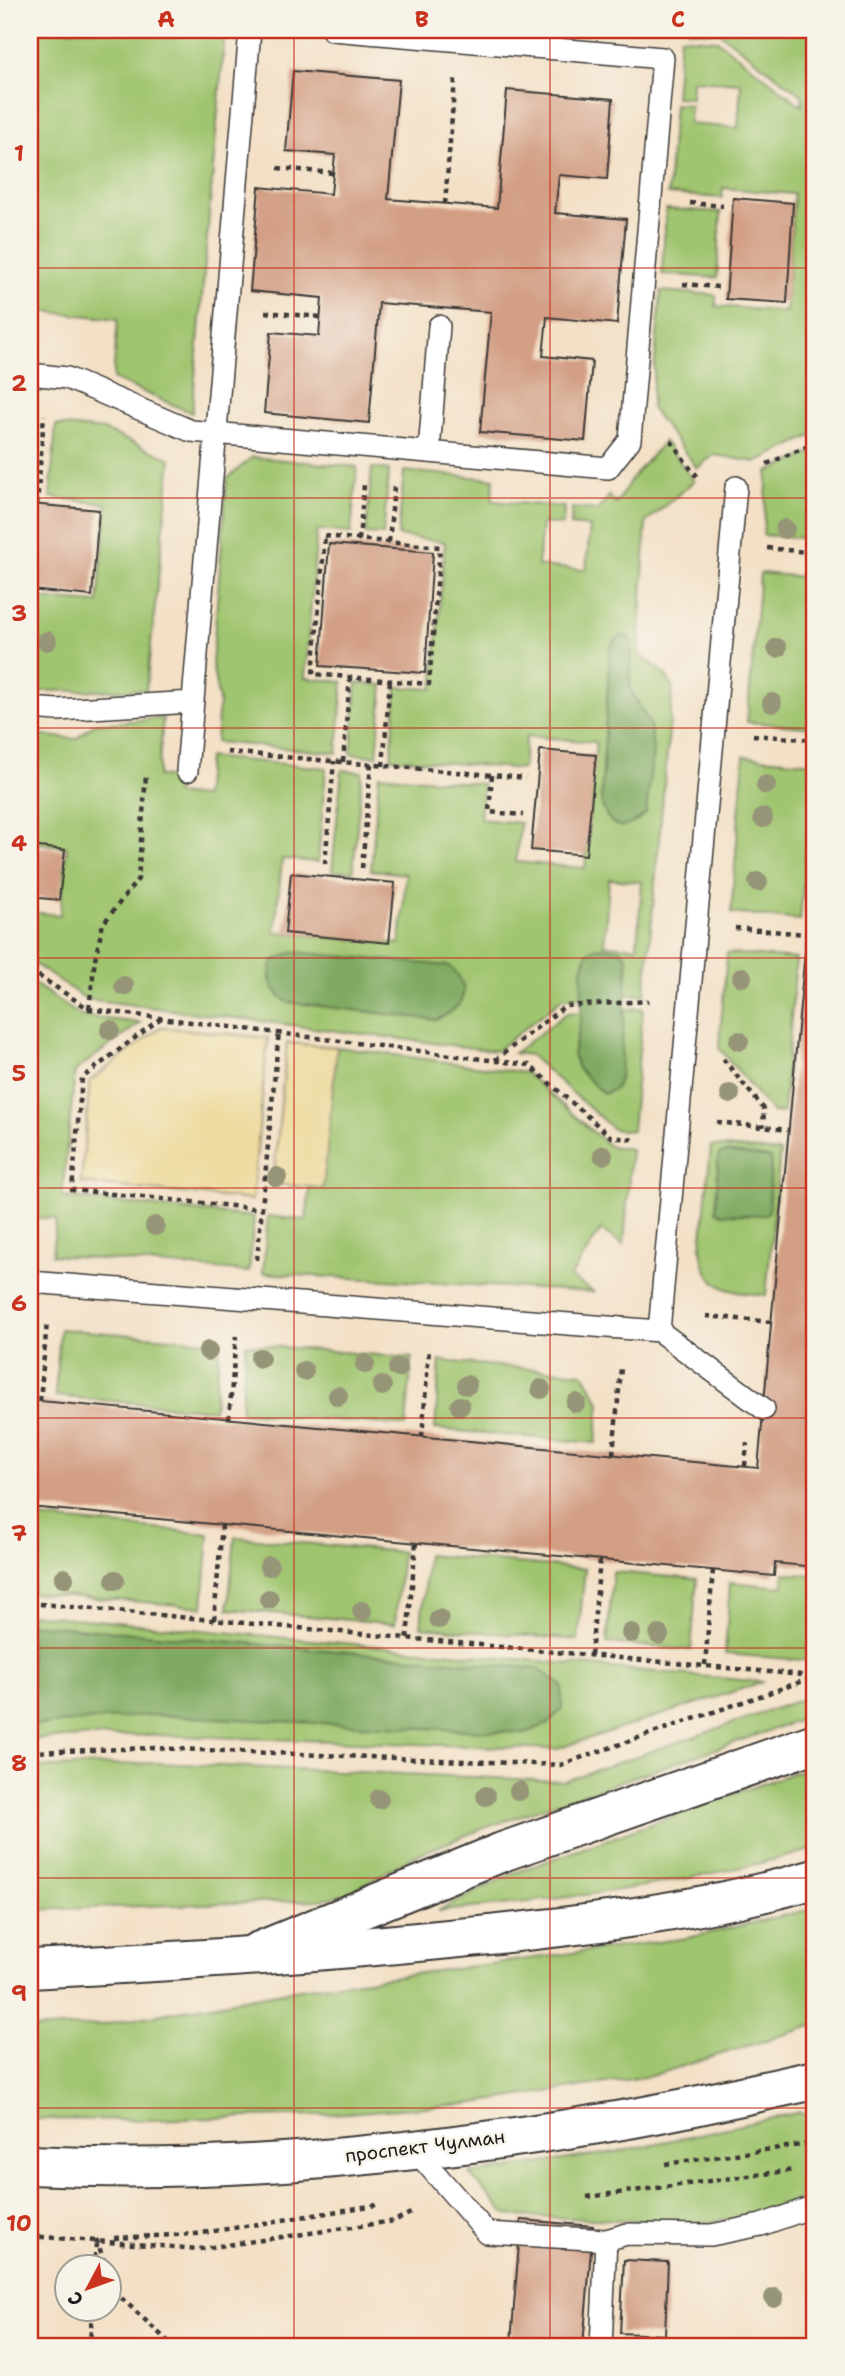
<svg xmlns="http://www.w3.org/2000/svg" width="845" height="2376" viewBox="0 0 845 2376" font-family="'Shantell Sans',sans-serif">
<rect width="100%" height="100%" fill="#f7f3e8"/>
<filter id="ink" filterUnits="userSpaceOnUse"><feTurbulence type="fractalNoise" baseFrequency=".0143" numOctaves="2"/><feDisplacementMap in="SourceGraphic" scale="14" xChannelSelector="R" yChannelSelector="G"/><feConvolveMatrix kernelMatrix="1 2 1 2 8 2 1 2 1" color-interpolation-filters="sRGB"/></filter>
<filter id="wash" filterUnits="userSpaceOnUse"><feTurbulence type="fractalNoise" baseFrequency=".00686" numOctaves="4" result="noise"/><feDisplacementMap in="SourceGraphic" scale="28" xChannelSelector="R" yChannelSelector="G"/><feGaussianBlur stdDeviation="1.57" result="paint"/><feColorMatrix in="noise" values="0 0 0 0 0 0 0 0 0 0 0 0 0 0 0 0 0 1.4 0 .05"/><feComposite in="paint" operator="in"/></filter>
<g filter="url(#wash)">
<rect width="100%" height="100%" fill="#f3e0c6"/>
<path fill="#a0c570" stroke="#5e7046" stroke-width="2" fill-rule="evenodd" d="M30 30H225L192 413 113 379 118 319 30 310Z
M687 30H809L815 40 813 435 756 462 714 455 697 468 651 408 661 291 716 295V306L786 312 794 194 723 188 722 198 668 194 674 104 690 105 689 124 738 128 741 83 692 80 691 98 675 97 680 37 717 40 802 106 803 96 720 33Z
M666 209 721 212 717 278 662 274Z
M56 425 104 430 171 459 146 690 30 691V598L98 603 107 504 50 497Z
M664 441 694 481 646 522 639 654 664 673 673 687 645 994 563 998 496 1051 86 999 30 961V912L60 915 67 847 30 842V734L76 739 94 724 163 718 158 776 176 778 175 794 204 797 208 757 326 768 318 862 282 859 275 932 400 944 406 874 371 870 379 775 483 784 480 819 520 823 516 862 585 868 596 742 526 736 523 769 391 758 397 687 433 689 445 542 398 536 404 471 494 479 492 501 564 507 563 525 542 523 538 566 586 570 590 527 571 525 572 508 598 510 609 496 616 504 632 478ZM609 879 642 882 637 947 604 945Z
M815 451V539L763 535 768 472Z
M252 457 357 467 351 533 317 530 305 678 343 682 337 753 216 742 219 701 212 664 227 479Z
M372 468 389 470 383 535 366 534Z
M760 573 815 578V728L747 722Z
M357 683 383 685 377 756 351 754Z
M744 756 814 763 800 920 731 913Z
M342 770 362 772 353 872 332 871Z
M727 953 796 959 783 1113 772 1112 719 1048Z
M30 981 81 1016 140 1023 75 1071 62 1197 254 1217 249 1272 52 1255 56 1219 30 1217Z
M643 1008 632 1131 613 1129 530 1055 514 1053 567 1013Z
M337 1047 526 1073 609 1146 631 1149 624 1245 601 1230 570 1277 594 1292 263 1273 268 1216 306 1220 310 1187 323 1188Z
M711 1146 780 1152 766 1295C730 1292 705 1291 701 1248Z
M60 1329 220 1342 214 1410 55 1396Z
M246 1344 412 1358 406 1426 241 1412Z
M440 1361 583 1373 600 1402 596 1443 435 1429Z
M38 1518 209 1534 203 1607 32 1593Z
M235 1537 402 1552 395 1624 228 1609Z
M427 1555 585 1569 578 1640 421 1627Z
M613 1572 697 1579 691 1650 607 1643Z
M784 1573 815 1576V1661L725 1654 730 1582 783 1587Z
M30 1614 763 1682 557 1749 153 1735 30 1739Z
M815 1695V1715L487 1827 414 1856 345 1895 319 1900 30 1910V1768L157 1763 564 1781Z
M815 1765V1849C692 1883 565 1900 438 1911L514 1873Z
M815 1908V2025L651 2076 468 2104 317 2115 148 2120 30 2119V2029L101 2025 299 1989 688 1938Z
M800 2112 815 2117V2194L748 2217 704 2223 513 2216 504 2213 469 2174 622 2151Z"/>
<path fill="#80aa62" stroke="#4e633f" stroke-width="2" d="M623 636 630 638 632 644 630 689 650 724 653 750 646 813C624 834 608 830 601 800L610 648 616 639Z
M597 947 621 950 628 958 620 1077 615 1089 603 1094 578 1069 573 1055 581 1018 582 969 587 953Z
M293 952 450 966C474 989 464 1008 436 1020L287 1002C271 989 266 981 273 961Z
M30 1081 37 1107 30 1132Z
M726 1152 771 1158 769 1211 764 1215 722 1214 716 1211 718 1159 719 1154Z
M30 1624 540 1669 562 1686V1708L548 1724 525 1733 152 1715 30 1726Z"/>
<path fill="#eeda9e" stroke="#857b5d" stroke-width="2" d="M161 1027 268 1038 252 1200 81 1183 90 1081Z
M287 1043 337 1047 323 1188 273 1184Z"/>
<g id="blocks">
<path fill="#d29e84" d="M293 71 399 80 388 199 497 208 507 90 613 99 607 179 559 175 555 213 626 219 617 324 547 317 543 356 592 361 585 441 480 432 491 312 379 303 369 423 264 413 271 332 319 336 322 298 250 291 259 187 331 194 335 155 286 151Z
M733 198 793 203 787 303 726 299Z
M30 504 99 510 92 596 30 590Z
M329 544 433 552 425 673 320 666Z
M540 750 596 755 586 855 531 850Z
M30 846 65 850 59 900 30 897Z
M813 863 815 1567 775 1563 774 1576 30 1507V1400L758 1468Z
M291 873 395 883 389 943 285 933Z
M521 2220 593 2226 583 2346 511 2342Z
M624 2260 668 2262 665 2335 620 2333Z"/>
</g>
</g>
<g filter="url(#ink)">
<use href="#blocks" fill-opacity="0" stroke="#3c3936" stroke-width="2"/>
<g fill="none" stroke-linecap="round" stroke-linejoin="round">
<defs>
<path id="lane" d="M30 374 67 378 191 431 608 468 630 440 663 58 332 30
M429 452 439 326
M30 708 57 710 193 702
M187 771 250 30
M30 1282 659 1331 764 1409
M659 1331 736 487
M414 2149 487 2233 606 2240 627 2234 711 2235 761 2225 815 2206
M601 2346 606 2240"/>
<path id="street" d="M257 1952 502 1852 815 1743"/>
<path id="secondary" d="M30 1969C170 1962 309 1953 449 1939 572 1927 696 1913 815 1879
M30 2165C229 2175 431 2153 628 2119 691 2108 753 2093 815 2080"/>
</defs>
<use href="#lane" stroke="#3c3936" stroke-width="24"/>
<use href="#street" stroke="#3c3936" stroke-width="42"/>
<use href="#secondary" stroke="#3c3936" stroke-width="42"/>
<path stroke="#3c3936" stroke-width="4.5" stroke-dasharray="5 5" stroke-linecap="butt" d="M278 168 333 173
M690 203 723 206
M445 204 455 79
M683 284 718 287
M265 312 320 317
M671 441 695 475 700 471
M767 464 815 443
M37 505 44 415
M325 536 440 547 429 684 313 674Z
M359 540 364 485
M389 542 394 487
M767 548 815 553
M753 735 815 740
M227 752 526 778
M343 762 350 677
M383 766 390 681
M492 775 489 812 523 815
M325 864 334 761
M362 868 371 764
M735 928 807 934
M30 970 89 1009 529 1065 611 1137 637 1140
M89 1009 95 959 103 924 138 879 146 775
M161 1018 82 1078 72 1190 262 1209
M723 1059 764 1109 763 1127
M495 1060 565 1006 649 1001
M717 1122 789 1130
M257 1260 279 1031
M706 1316 772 1322
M40 1401 47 1322
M229 1419 236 1336
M422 1437 429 1350
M613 1454 621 1368
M745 1466 747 1443
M30 1603 813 1676
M214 1620 222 1525
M407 1638 416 1543
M591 1655 600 1560
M705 1665 713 1570
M30 1752 154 1748 560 1765 815 1677
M665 2164 815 2143
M587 2197 794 2170
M30 2236 199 2249 394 2221 415 2211
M114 2238 196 2234 376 2205
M96 2239 107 2268
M94 2268 96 2244
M108 2272 116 2293 173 2346
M90 2346 92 2310"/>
<use href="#lane" stroke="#fff" stroke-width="21"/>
<use href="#street" stroke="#fff" stroke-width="38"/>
<use href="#secondary" stroke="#fff" stroke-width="38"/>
</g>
<g fill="#969578">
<circle cx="785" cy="529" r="10"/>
<circle cx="47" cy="641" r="10"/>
<circle cx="777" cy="648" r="10"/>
<circle cx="772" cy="703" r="10"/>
<circle cx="766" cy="785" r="10"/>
<circle cx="763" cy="818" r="10"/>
<circle cx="758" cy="882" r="10"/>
<circle cx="742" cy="977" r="10"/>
<circle cx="124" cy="986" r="10"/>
<circle cx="110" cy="1030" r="10"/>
<circle cx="739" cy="1041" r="10"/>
<circle cx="730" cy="1094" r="10"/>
<circle cx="603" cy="1155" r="10"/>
<circle cx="277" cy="1177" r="10"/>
<circle cx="155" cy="1226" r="10"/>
<circle cx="208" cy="1351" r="10"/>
<circle cx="260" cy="1358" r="10"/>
<circle cx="365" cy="1364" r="10"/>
<circle cx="398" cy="1368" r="10"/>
<circle cx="304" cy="1371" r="10"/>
<circle cx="467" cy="1385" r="10"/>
<circle cx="382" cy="1386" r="10"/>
<circle cx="541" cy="1389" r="10"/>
<circle cx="338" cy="1396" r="10"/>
<circle cx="576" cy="1403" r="10"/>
<circle cx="460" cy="1406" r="10"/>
<circle cx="269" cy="1566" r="10"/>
<circle cx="64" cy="1578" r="10"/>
<circle cx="115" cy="1580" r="10"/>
<circle cx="269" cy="1599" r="10"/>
<circle cx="362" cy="1611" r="10"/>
<circle cx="439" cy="1619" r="10"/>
<circle cx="631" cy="1633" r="10"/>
<circle cx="659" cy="1635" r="10"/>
<circle cx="519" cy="1791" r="10"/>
<circle cx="486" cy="1796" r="10"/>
<circle cx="379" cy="1799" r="10"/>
<circle cx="774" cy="2298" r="10"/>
</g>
</g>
<path fill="none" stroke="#c8321e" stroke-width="2" stroke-opacity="0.55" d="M294 30V2346M550 30V2346M30 268H815M30 498H815M30 728H815M30 958H815M30 1188H815M30 1418H815M30 1648H815M30 1878H815M30 2108H815"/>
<g text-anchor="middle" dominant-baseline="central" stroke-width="5" stroke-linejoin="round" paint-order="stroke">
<g font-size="19" fill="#1c1c1c" stroke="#f7f3e8">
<text transform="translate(425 2146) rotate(-7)">проспект Чулман</text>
</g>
</g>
<rect width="845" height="2376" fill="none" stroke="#f7f3e8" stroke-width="77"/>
<g transform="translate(88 2288) rotate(229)"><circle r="33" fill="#f7f3e8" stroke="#9f9d96" stroke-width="2"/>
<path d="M0-5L12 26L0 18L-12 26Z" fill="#c8321e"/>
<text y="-10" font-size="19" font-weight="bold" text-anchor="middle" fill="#1c1c1c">С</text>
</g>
<rect x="38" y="38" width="768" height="2300" fill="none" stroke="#c8321e" stroke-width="2.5"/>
<g font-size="23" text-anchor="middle" font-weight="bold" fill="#c8321e">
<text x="166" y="27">A</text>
<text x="422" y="27">B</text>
<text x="678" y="27">C</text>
<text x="19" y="161">1</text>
<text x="19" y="391">2</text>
<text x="19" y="621">3</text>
<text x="19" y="851">4</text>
<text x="19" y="1081">5</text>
<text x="19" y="1311">6</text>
<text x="19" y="1541">7</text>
<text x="19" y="1771">8</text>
<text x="19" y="2001">9</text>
<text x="19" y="2231">10</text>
</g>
</svg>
